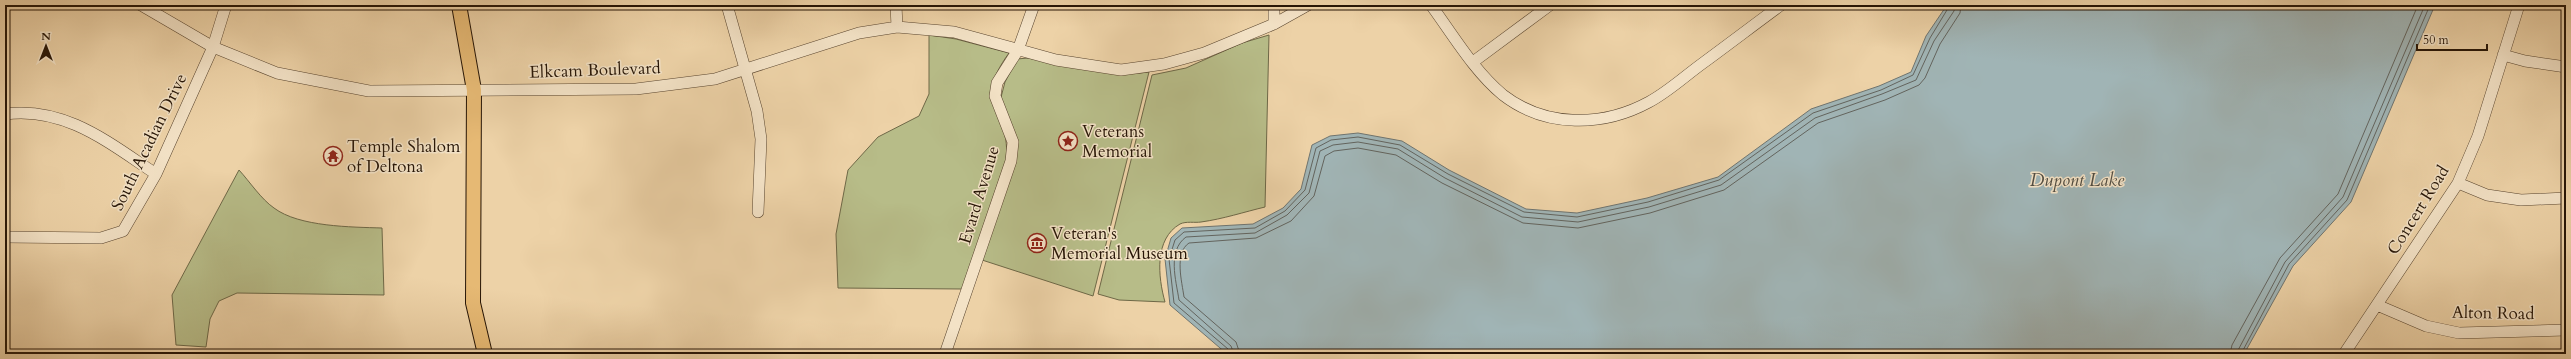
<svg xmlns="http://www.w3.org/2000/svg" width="2571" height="359" viewBox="0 0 2571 359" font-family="Cardo,serif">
<rect width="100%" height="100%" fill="#edd2a7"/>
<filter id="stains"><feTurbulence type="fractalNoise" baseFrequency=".005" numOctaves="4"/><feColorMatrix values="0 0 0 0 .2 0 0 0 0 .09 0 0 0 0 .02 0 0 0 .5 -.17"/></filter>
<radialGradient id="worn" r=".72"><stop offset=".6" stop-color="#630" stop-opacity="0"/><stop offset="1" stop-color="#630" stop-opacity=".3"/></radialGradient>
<path fill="#b7bc88" stroke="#6e6847" d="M929 35 956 39 1009 53C969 108 1012 110 1006 160L962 289 838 288 836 234 848 170 878 137 919 116 929 94Z
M1269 35 1265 207C1244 212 1223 219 1201 222 1195 223 1186 221 1180 224 1154 239 1158 277 1165 302L1119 300 1098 294 1152 75 1186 68 1242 43Z
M1028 58C1069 65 1107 78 1149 72L1093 296 982 260 1017 152 1000 101 1005 82 1017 59Z
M239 170C250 182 261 199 274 208 299 227 352 227 382 228L384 295 237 293 219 301 210 319 206 347 176 345 172 295Z"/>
<path fill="#a0b4b5" stroke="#6f746f" d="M1947 5H2435L2351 202 2293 266 2244 354H1227L1170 305 1165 259 1171 238 1182 228 1253 224 1283 208 1301 189 1312 145 1330 136 1358 133 1402 141 1449 170 1526 209 1577 213 1647 198 1718 177 1811 109 1879 86 1911 72 1926 36Z"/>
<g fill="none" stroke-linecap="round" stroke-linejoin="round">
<path stroke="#63645e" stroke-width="1" d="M1229 354 1228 349 1174 303 1169 259 1175 240 1184 232 1255 228 1285 211 1305 190 1316 148 1331 140 1358 137 1400 145 1448 174 1524 212 1577 217 1648 202 1719 180 1813 113 1881 90 1913 75 1930 38 1950 5
M1234 354 1231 346 1179 300C1176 280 1167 251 1186 237L1255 233 1287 215 1309 193 1320 151 1333 145 1358 142 1398 149 1445 178 1522 217 1578 222 1649 207 1721 185 1815 118 1882 94 1916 80 1934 41 1954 11 1955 5
M1240 354 1236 342 1184 297C1182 282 1174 253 1189 243L1256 238 1291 221 1314 196 1325 156 1334 151 1358 148 1396 155 1442 183 1523 223 1578 228 1650 213 1724 190 1818 123 1885 100 1919 85 1925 78 1940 44 1960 13 1961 5
M2230 354 2232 345 2280 258 2338 194 2418 5
M2236 354 2285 262 2343 197 2425 5
M2241 354 2289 264 2347 200 2430 5"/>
<defs>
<path id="minor" d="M141 5 213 47 277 73 369 91 636 89 715 79 859 33 897 27 954 32 1056 60 1121 70 1164 64 1204 53 1274 24 1308 5
M727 5 757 111 761 139 758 212
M896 5 897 27
M1274 5V24
M1431 5C1453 35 1474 71 1503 95 1546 128 1603 127 1649 102 1668 92 1685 76 1703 63 1729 44 1755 24 1781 5
M2503 55 2525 61 2566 67
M1473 62 1550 5
M5 114C65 106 109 143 156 174
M2458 183 2487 195 2521 200 2566 198
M5 237 101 238 123 231 156 174 213 47 226 5
M2377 305 2426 326 2459 333 2566 330
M945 354 1011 161 1013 142 995 96 997 83 1018 50 1034 5
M2344 354 2458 183 2478 136 2519 5"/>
<path id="major" d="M459 5 474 90 473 303 485 354"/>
</defs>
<use href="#minor" stroke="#58442e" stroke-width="12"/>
<use href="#major" stroke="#261506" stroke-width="16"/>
<use href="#minor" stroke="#f3e2c6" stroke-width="11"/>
<use href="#major" stroke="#e6b974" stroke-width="14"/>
</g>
<defs>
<symbol id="sight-ring" viewBox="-11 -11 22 22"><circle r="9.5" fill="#f3e2c6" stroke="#8f2418" stroke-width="1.5"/><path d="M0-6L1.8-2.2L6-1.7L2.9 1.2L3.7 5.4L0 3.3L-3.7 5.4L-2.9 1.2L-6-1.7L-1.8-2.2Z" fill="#8f2418"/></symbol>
<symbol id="temple-ring" viewBox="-11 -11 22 22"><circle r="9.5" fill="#f3e2c6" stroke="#8f2418" stroke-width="1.5"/><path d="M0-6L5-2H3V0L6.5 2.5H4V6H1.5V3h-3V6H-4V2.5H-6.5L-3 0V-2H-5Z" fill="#8f2418"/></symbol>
<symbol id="museum-ring" viewBox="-11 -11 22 22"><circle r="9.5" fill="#f3e2c6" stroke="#8f2418" stroke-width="1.5"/><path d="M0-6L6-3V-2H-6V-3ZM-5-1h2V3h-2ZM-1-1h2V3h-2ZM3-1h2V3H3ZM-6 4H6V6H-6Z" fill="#8f2418"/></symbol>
</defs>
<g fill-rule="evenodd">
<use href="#sight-ring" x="1057" y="130" width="22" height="22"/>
<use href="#temple-ring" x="322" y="145" width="22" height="22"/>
<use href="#museum-ring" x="1026" y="232" width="22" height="22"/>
</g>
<g text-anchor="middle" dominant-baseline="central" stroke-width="3" stroke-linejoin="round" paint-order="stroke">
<g font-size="17" fill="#261506" stroke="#f3e2c6">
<text transform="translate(595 70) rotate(-2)">Elkcam Boulevard</text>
<text transform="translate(149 142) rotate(-64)">South Acadian Drive</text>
<text transform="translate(979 195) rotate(-73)">Evard Avenue</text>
<text transform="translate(2418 210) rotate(-58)">Concert Road</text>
<text transform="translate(2493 313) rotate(1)">Alton Road</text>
</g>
<g font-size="17" fill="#261506" stroke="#f3e2c6" text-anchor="start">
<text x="1082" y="131">Veterans<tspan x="1082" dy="20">Memorial</tspan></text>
<text x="347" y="146">Temple Shalom<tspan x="347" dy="20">of Deltona</tspan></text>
<text x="1051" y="233">Veteran's<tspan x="1051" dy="20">Memorial Museum</tspan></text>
</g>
<g font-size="18" font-style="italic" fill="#514d43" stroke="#f3e2c6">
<text x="2077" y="180">Dupont Lake</text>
</g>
</g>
<rect width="2571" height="359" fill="none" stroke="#edd2a7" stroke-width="20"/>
<rect x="6" y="6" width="2559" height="347" fill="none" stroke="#261506" stroke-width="2"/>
<rect x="10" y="10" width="2551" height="339" fill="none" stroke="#261506"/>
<g transform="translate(46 46)" stroke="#f3e2c6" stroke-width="3" paint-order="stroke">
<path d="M0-3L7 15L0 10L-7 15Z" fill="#261506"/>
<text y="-6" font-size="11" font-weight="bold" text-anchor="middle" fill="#261506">N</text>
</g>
<path d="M2417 44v6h70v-6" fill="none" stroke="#261506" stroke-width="2"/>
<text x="2423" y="44" font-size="12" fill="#261506" stroke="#f3e2c6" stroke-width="3" paint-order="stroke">50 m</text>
<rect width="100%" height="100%" filter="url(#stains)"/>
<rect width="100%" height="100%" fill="url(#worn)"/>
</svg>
